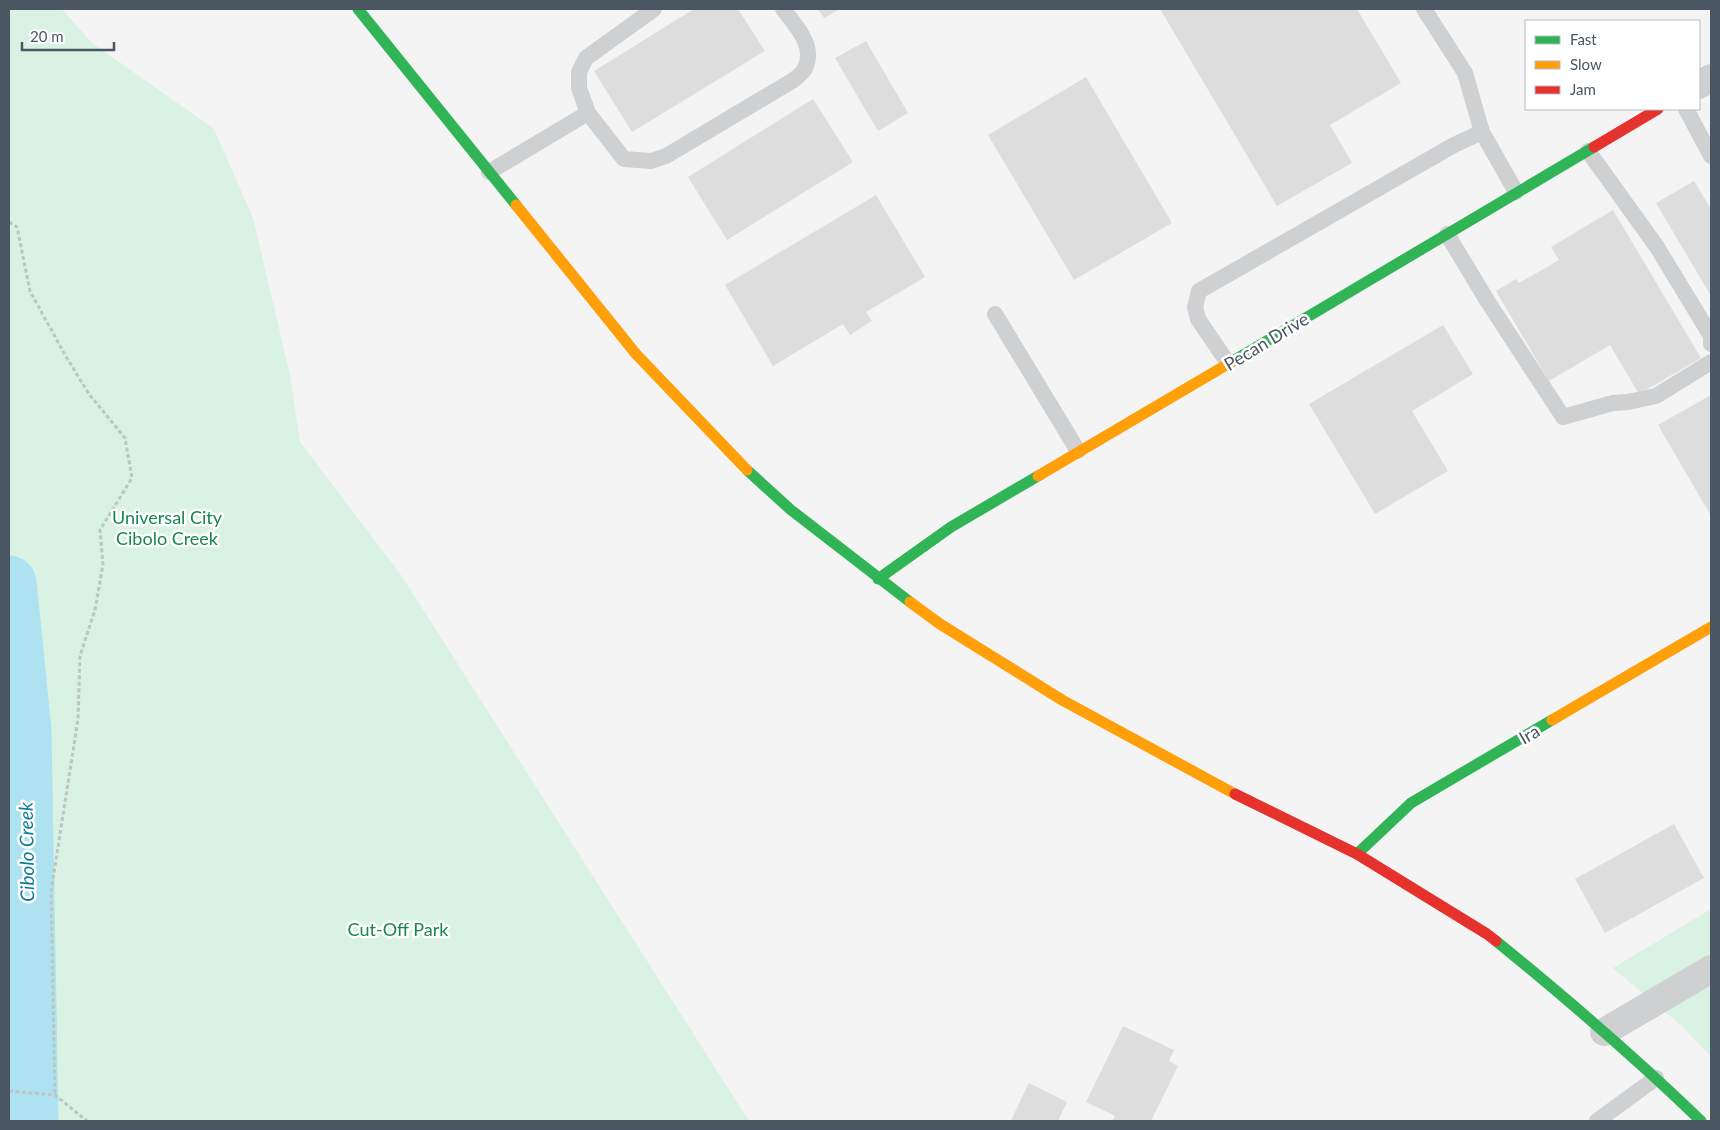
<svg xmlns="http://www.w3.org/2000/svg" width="1720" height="1130" viewBox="0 0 1720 1130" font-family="Lato,sans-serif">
<rect width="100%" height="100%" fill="#f4f4f4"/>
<path fill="#d9f2e3" d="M9 9H62L91 42 214 129 253 218 290 375 300 442 401 575 749 1121H9Z
M1711 909V1057L1683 1027 1613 968Z"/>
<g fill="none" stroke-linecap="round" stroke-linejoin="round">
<path stroke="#aee2f0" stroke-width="55" d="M9 583 24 730 31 1121"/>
</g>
<path fill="#ddddde" d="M694 9H738L765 51 632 132 594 71Z
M818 9H840L824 18Z
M1160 9H1357L1401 83 1330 125 1352 163 1277 206Z
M866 41 908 113 878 131 835 58Z
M1086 77 1172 223 1074 280 988 135Z
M813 99 853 162 727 240 688 177Z
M1694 181 1711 209V296L1656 203Z
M876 195 925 277 866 312 872 321 850 335 843 324 773 366 725 285Z
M1613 210 1701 358 1639 394 1610 345 1549 381 1496 291 1516 279 1519 283 1559 260 1551 247Z
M1443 325 1473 374 1412 411 1448 471 1375 514 1309 404Z
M1711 395V516L1658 425Z
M1674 824 1704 878 1605 933 1575 879Z
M1123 1026 1174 1050 1169 1061 1178 1066 1151 1121H1112L1115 1116 1086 1102Z
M1029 1083 1067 1102 1058 1121H1014L1011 1120Z"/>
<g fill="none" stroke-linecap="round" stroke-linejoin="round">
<path stroke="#bcc7c4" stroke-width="3" stroke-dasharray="4 2.5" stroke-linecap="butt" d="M9 222 17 227 30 291 65 355 89 394 125 438 132 478 100 530 103 564 95 610 80 656 78 719 51 892 55 1095
M9 1091 55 1095 87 1121"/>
<path stroke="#ced0d2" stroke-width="16" d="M654 9 586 58 579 72V88L588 113 624 159 651 161 666 156 792 81C796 78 802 74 804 70 817 47 796 26 783 9
M1424 9 1465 73 1482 132
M1686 109 1711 156
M1588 151 1657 247 1711 336V344
M489 172 588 113
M1447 234 1488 302 1563 417 1613 403 1628 402 1656 396 1711 362
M995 314 1078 451
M1228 363 1198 319 1195 307 1199 291 1454 145 1482 132 1516 192
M1597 1121 1656 1078"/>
<path stroke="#ced0d2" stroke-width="28" d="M1699 85 1711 78
M1604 1032 1711 969"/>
<path stroke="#30b455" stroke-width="11" d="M358 9 516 205
M1233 361 1594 147
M747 470 791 510 910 602
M878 579 951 527 1038 476
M1357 854 1411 803 1552 720
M1496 941C1566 998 1636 1058 1701 1121"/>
<path stroke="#ff9f0a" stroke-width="11" d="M516 205 636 354 747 470
M1038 476 1233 361
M910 602 940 624 1062 700 1235 794
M1552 720 1711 627"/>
<path stroke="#e5322d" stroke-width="11" d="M1594 147 1658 109
M1235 794 1357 854 1487 934 1496 941"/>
</g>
<g text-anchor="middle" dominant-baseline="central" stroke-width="5" stroke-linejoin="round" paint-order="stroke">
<g font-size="18" fill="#4a5661" stroke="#fff">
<text transform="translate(1266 341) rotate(-31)">Pecan Drive</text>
<text transform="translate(1529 734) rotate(-30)">Ira</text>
</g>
<g font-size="18" fill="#17864f" stroke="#fff">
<text x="167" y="517">Universal City<tspan x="167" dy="21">Cibolo Creek</tspan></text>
<text x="398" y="929">Cut-Off Park</text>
</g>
<g font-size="19" font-style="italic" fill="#0c7c9b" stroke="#fff">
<text transform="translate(26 852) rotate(-91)">Cibolo Creek</text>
</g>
</g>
<rect width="1720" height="1130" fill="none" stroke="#4a5661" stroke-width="20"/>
<rect x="1525" y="20" width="175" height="90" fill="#ffffff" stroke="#b7bbc0"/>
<rect x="1535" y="36" width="25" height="8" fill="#30b455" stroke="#b7bbc0"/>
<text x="1570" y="45" font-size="15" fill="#4a5661">Fast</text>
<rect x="1535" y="61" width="25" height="8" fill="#ff9f0a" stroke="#b7bbc0"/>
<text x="1570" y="70" font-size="15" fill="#4a5661">Slow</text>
<rect x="1535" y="86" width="25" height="8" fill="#e5322d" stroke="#b7bbc0"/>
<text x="1570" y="95" font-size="15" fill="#4a5661">Jam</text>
<path d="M22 42v8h92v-8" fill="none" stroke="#4a5661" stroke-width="2.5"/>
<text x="30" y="42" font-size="15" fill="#4a5661" stroke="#ffffff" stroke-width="4" paint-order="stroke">20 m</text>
</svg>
